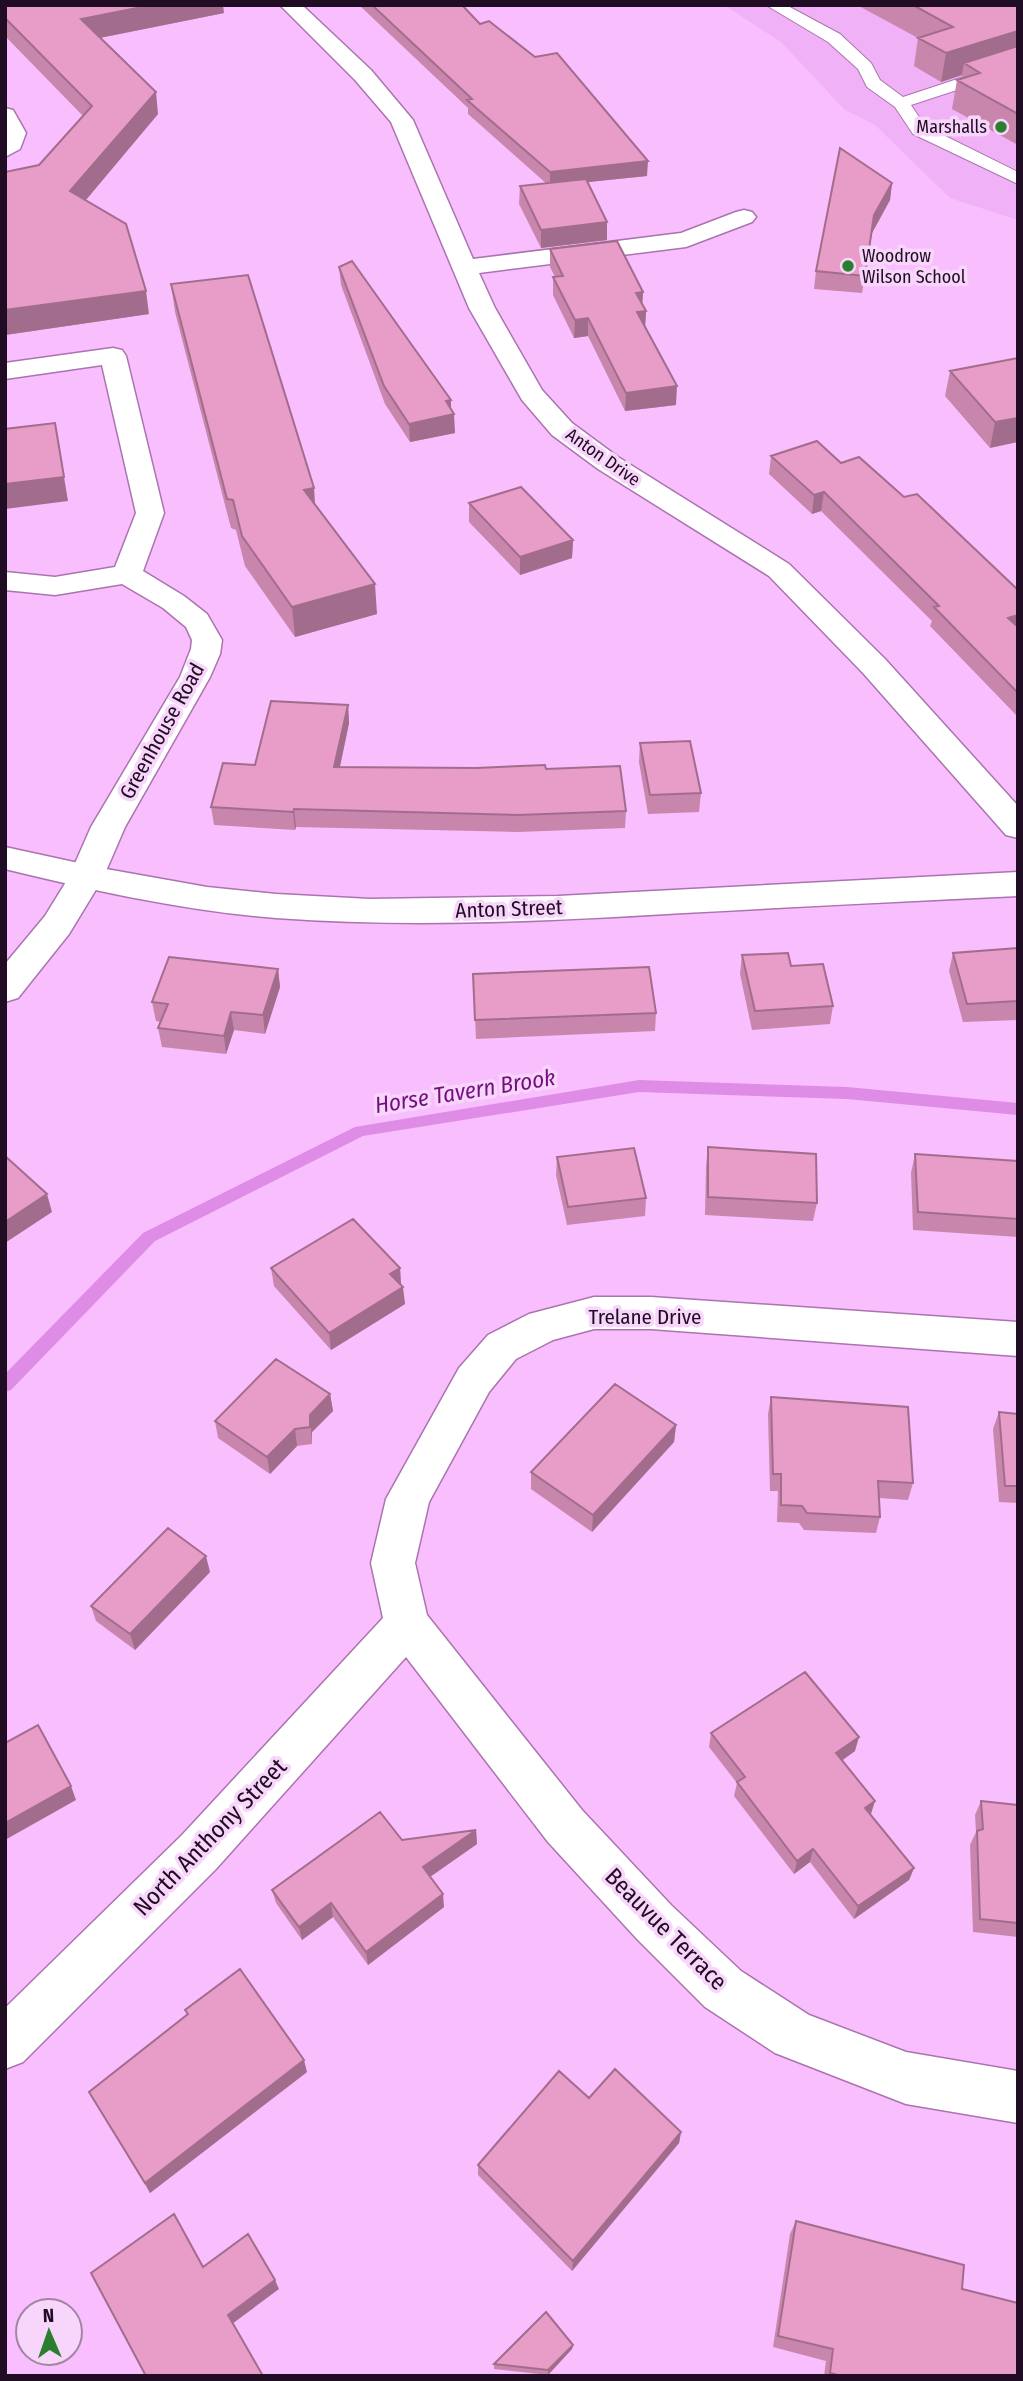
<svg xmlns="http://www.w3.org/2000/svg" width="1023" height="2381" viewBox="0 0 1023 2381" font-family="'Fira Sans Condensed',sans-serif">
<rect width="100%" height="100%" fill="#f8befd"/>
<path fill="#f1b1f6" d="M724 5H1018V76L912 111 1018 77V220L950 198 875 125 845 110 781 42Z"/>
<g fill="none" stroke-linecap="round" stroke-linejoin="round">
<path fill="#de8ce5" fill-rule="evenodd" d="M639 1080 847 1087 1018 1103V1115L847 1099 639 1092 363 1136 155 1241 11 1390 5 1392V1374L143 1233 355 1127Z"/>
<defs>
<path id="lane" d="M766 5H786L840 34 871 63 880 80 903 97 1018 59V70L911 105 925 126 1018 172V184L913 134 895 107 867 87 858 69 828 42Z"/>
<path id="street" d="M280 5H302L371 70 413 120 473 259 681 233 736 212 744 210 752 212 756 217 752 222 686 247 479 273 495 308 542 390 572 423 618 457 789 564 885 659 1018 806V838L1006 835 863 673 769 576 598 469 552 435 522 400 469 308 391 122 355 80Z
M5 108 13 110 26 133 20 149 5 157Z
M113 348 122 350 126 356 164 513 143 571 184 596 207 614 222 640 220 654 210 677 125 827 103 878 69 934 18 998 5 1002V964L45 916 69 877 91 827 180 677 191 649 192 640 186 627 163 608 122 584 55 595 5 590V572L55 577 115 567 136 513 102 365 5 379V363Z
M594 1297H651L1018 1322V1356L651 1329H594L553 1340 516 1359 489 1392 429 1502 415 1563 427 1615 582 1810 671 1905 741 1971 809 2015 906 2052 1018 2071V2123L906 2104 775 2053 705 2007 637 1939 548 1842 406 1657 216 1869 23 2062 5 2069V2008L182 1835 383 1618 371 1563 386 1499 459 1368 488 1335 529 1314Z"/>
<path id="secondary" d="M5 847 106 869 207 887 276 894 370 899 558 896 1018 872V896C907 901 795 907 684 913 549 921 412 928 276 918 185 911 95 891 5 869Z"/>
</defs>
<use href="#lane" stroke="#aa74af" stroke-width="2"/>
<use href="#street" stroke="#aa74af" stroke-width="3"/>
<use href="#secondary" stroke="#aa74af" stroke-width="3"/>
<use href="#lane" fill="#fff" fill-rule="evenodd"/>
<use href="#street" fill="#fff" fill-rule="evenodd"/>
<use href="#secondary" fill="#fff" fill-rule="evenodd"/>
</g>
<path fill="#c886ac" d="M5 5 224 13 100 38 158 114 86 200 149 314 5 335V172L39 165 83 116 5 36Z
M359 5H462L480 24 647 176 587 182 607 222V240L541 248 519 204 520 186 547 184 468 114V108Z
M857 5H1018V145L952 109 957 80 962 79V75L941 82 914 66 918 38Z
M892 183 890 200 872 233 862 293 814 289 816 271Z
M550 249 643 292 642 304 646 311 645 327 676 405 625 411 588 336 574 338 553 295V277H555L550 267Z
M339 267 451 410 455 433 410 442 385 404 341 285Z
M171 284 315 505 377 614 295 637 245 566 236 530 231 528 175 312Z
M1018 358 990 448 945 396 950 371Z
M771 456 841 463 904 497 1018 590V717L930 626 932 621 821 511 812 514 769 474Z
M469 503 573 540 572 558 520 575 469 522Z
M348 705 349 723 340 767 546 769 626 811 625 828 518 832 296 827 295 830 214 825 211 807 255 765Z
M640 743 701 793 699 812 648 814 639 762Z
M1018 948V1020L963 1022 949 971 953 953Z
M742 955 791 966 833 1006 830 1024 752 1030 740 974Z
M278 969 280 987 265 1034 234 1030 226 1054 162 1047 158 1028 161 1022 156 1021 152 1002Z
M473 974 656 1013 655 1031 476 1039Z
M708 1147 817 1203 813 1221 705 1215 706 1166Z
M915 1154 1018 1161V1237L913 1230 911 1173Z
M557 1157 646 1198 645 1216 567 1225 556 1175Z
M271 1268H400L401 1284 405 1304 331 1350 274 1286Z
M330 1394 333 1411 312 1432V1444L297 1446 270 1474 218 1438 215 1421Z
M771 1397 913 1483 908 1500 879 1498 880 1517 876 1533 804 1530 799 1523 777 1522 778 1491H770L768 1414Z
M999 1412 1018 1414V1503L999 1502 993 1429Z
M676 1425 674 1442 592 1532 531 1489V1472Z
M210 1572 135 1650 96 1621 91 1606Z
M711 1733 855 1751 842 1760 870 1814 914 1868 909 1880 854 1919 810 1862 794 1874 734 1796 737 1783 709 1747Z
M981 1801 1018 1805V1937L973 1932 970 1845 976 1832 975 1815Z
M476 1830 477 1844 430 1877 444 1907 368 1965 333 1917 302 1940 276 1903 272 1890 402 1840Z
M185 2010 307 2072 150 2193 89 2092 187 2015Z
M589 2098 681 2132 679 2143 572 2271 478 2175V2165Z
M796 2221 962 2289 1018 2376H824L826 2361 773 2347 790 2234Z
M573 2345 572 2349 548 2375 494 2369V2364Z"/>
<path fill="#a26d8c" d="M152 5H223L224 13 84 41 81 19Z
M1018 31V57L964 63 962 75 941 82 946 53Z
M156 92 158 114 74 214 70 191Z
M648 161 647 176 550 186V172Z
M892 183 890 200 872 233 862 293 874 215Z
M607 222V240L541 248V230Z
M146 291 149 314 5 335V310Z
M643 292 642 310 636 293Z
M646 311 645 329 637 312Z
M588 318V336L574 338 575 320Z
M677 386 676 405 625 411 626 393Z
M451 400V415L454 414 455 433 410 442 409 424 446 401Z
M1018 418V442L990 448 995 422Z
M59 447 68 501 5 509V484Z
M314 488 316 518 304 490Z
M824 492 821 511 812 514 814 495Z
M573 540 572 558 520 575V557Z
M375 584 377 614 295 637 292 607Z
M1018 615V632L1008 618Z
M348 705 349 723 336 785 334 767Z
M294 809 296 827 295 830 293 812Z
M278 969 280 987 265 1034 263 1015Z
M231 1012 234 1030 226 1054 224 1036Z
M47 1194 52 1212 5 1243V1222Z
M400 1268 401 1285 390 1274Z
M403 1287 405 1304 331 1350 329 1333Z
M330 1394 333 1411 312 1432V1444L310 1415Z
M676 1425 674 1442 592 1532 593 1515Z
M295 1429 297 1446 270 1474 267 1457Z
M206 1556 210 1572 135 1650 130 1634Z
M859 1737 855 1751 833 1767 836 1753Z
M71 1786 76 1800 5 1840V1823Z
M875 1801 871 1814 861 1821 865 1808Z
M476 1830 477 1844 424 1881 423 1867Z
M813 1849 810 1862 794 1874 797 1861Z
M914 1868 909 1880 854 1919 858 1906Z
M443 1894 444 1907 368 1965 366 1952Z
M331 1903 333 1917 302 1940 299 1927Z
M304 2060 307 2072 150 2193 145 2183Z
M681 2132 679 2143 572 2271 573 2261Z
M275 2280 279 2289 232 2324 228 2315Z
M573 2345 572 2349 548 2375V2370Z"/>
<path fill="#e89cc8" stroke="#a26d8c" stroke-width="2" d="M5 5H152L81 19 156 92 70 191 126 224 146 291 5 310V172L39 165 92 106 5 18Z
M372 5H462L480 24 489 21 535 57 557 53 648 161 550 172 467 100 472 99Z
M913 5H1018V31L946 53 918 38 953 27Z
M1018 46V114L957 80 980 73 964 63Z
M840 148 892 183 874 215 865 276 816 271Z
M586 179 607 222 541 230 520 186Z
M617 241 643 292 636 293 646 311 637 312 677 386 626 393 588 318 575 320 553 277 563 276 550 249Z
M352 261 451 400 446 401 454 414 409 424 384 386 339 267Z
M248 275 314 488 304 490 375 584 292 607 242 536 233 500 227 499 171 284Z
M1018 358V418L995 422 950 371Z
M55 423 64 477 5 484V429Z
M817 441 841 463 859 457 904 497 917 494 1018 590V615L1008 618 1018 627V693L934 607 939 606 824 492 814 495 771 456Z
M521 487 573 540 520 557 469 503Z
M271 701 348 705 334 767 476 768 545 765 546 769 620 766 626 811 518 815 294 809 293 812 211 807 223 763 255 765Z
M690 741 701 793 650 795 640 743Z
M1018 948V1001L967 1004 953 953Z
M788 953 791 966 823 964 833 1006 755 1011 742 955Z
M169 957 278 969 263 1015 231 1012 224 1036 158 1028 168 1004 152 1002Z
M649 967 656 1013 475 1020 473 974Z
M708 1147 816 1154 817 1203 708 1197Z
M634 1148 646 1198 568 1207 557 1157Z
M915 1154 1018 1161V1219L918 1212Z
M5 1156 47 1194 5 1222Z
M353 1219 400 1268 390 1274 403 1287 329 1333 271 1268Z
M276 1359 330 1394 310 1415V1427L295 1429 267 1457 215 1421Z
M615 1384 676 1425 593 1515 531 1472Z
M771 1397 908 1407 913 1483 878 1481 880 1517 807 1513 802 1506 781 1505V1474H773Z
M999 1412 1018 1414V1486H1005Z
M168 1528 206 1556 130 1634 91 1606Z
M805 1672 859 1737 836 1753 875 1801 865 1808 914 1868 858 1906 813 1849 797 1861 737 1782 745 1777 711 1733Z
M38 1725 71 1786 5 1823V1743Z
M981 1801 1018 1805V1923L980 1919 977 1831 983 1829Z
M380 1812 402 1840 476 1830 423 1867 443 1894 366 1952 331 1903 299 1927 272 1890Z
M240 1969 304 2060 145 2183 89 2092 188 2014 185 2010Z
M615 2069 681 2132 573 2261 478 2165 559 2071 589 2098Z
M174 2214 203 2267 248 2234 275 2280 228 2315 263 2376H146L91 2273Z
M796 2221 964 2265 962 2289 1018 2303V2376H841L830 2373 833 2349 778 2336Z
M546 2312 573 2345 548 2370 494 2364Z"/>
<g fill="#297f2d" stroke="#f8d5fb" stroke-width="2.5">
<circle cx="1001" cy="127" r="7"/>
<circle cx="848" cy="266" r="7"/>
</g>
<g text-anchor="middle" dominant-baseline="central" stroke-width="7" stroke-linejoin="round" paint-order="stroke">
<g font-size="18" fill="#210d23" stroke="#f8d5fb" text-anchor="end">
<text x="987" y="127">Marshalls</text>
<text x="862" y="256" text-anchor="start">Woodrow<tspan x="862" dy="21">Wilson School</tspan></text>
</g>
<g font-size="18" fill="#210d23" stroke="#f8d5fb">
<text transform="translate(603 457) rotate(35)">Anton Drive</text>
</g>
<g font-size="21" fill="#210d23" stroke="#f8d5fb">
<text transform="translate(162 731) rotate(-61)">Greenhouse Road</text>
<text transform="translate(509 909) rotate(-2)">Anton Street</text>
<text x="645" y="1317">Trelane Drive</text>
</g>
<g font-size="23" font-style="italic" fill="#750d7f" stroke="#f8d5fb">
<text transform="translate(465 1091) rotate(-9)">Horse Tavern Brook</text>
</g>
<g font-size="24" fill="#210d23" stroke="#f8d5fb">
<text transform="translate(210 1837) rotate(-46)">North Anthony Street</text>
<text transform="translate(666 1929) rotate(45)">Beauvue Terrace</text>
</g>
</g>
<rect width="1023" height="2381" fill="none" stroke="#210d23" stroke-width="14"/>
<g transform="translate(49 2332) rotate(358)"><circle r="33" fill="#f8d5fb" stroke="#a285a5" stroke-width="2"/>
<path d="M0-5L12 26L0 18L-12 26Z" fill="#297f2d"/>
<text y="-10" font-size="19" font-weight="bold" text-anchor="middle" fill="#210d23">N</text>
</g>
</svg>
